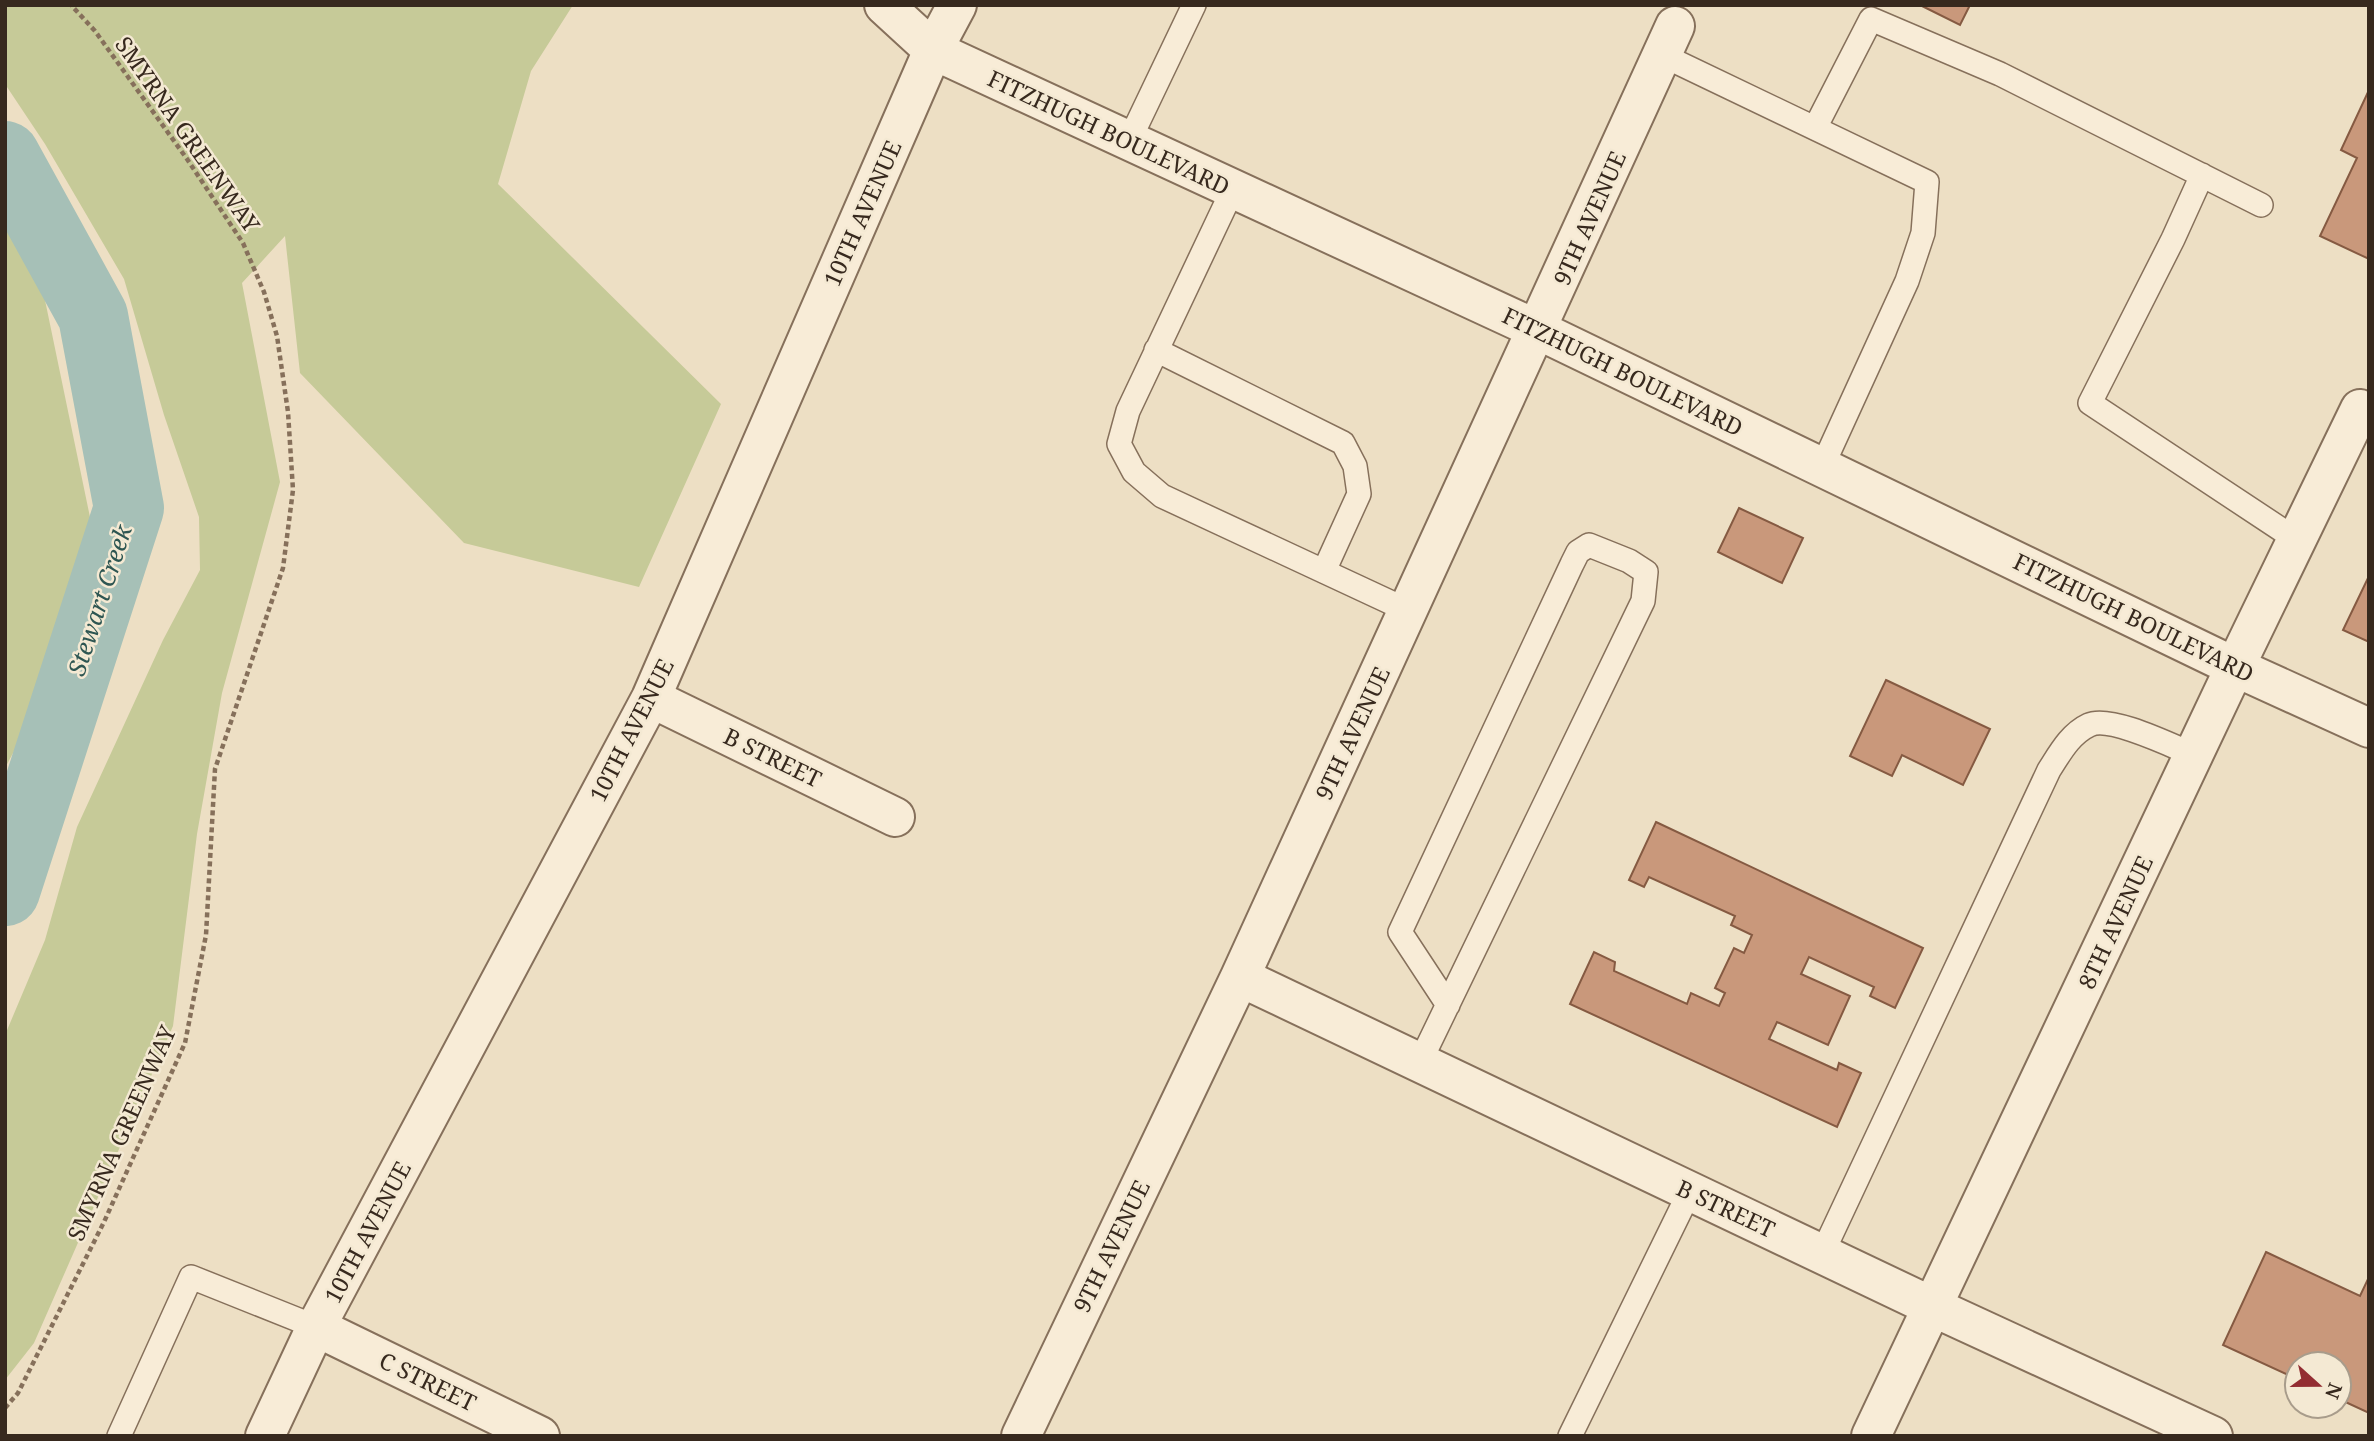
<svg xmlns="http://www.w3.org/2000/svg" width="2374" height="1441" viewBox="0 0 2374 1441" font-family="'Noto Serif',serif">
<rect width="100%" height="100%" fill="#eddfc4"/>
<path fill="#c6ca98" d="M5 5H573L531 71 498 184 721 404 639 587 464 543 300 373 285 236 242 283 280 482 222 693 197 834 173 1026 34 1343 5 1380V1035L45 940 77 827 163 640 200 570 199 517 164 415 124 279 45 144 5 84Z
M5 224 40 276 91 522 48 688 5 768Z"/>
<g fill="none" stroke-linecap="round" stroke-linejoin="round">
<path stroke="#a6c0b7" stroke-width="70" d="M5 156 93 316 129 508 5 891"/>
</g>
<path fill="#c9987b" stroke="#855a42" stroke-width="2" d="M1920 5H1970L1960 25Z
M2369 90V259L2320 236 2357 158 2341 150Z
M1739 508 1803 538 1782 583 1718 552Z
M2369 576V642L2343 630Z
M1886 680 1990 729 1963 785 1902 755 1892 776 1850 756Z
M1656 822 1923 948 1895 1008 1870 996 1874 987 1809 957 1801 974 1850 996 1828 1045 1777 1022 1769 1039 1837 1070 1839 1063 1861 1073 1837 1127 1570 1004 1594 952 1615 962 1614 971 1687 1004 1691 993 1719 1006 1725 993 1715 988 1734 948 1744 953 1752 935 1731 925 1735 916 1649 877 1644 887 1629 880Z
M2266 1252 2360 1296 2369 1277V1413L2339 1399V1364H2297V1379L2223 1345Z"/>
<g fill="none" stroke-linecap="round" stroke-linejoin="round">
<defs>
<path id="service" d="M1662 55 1927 182 1923 233 1907 281 1822 467
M1815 128 1871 19 2000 74 2261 205
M1129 141 1194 5
M2202 175 2173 239 2090 403 2297 540
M1233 189 1128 411 1119 444 1134 472 1162 496 1409 611
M1156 350 1343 443 1355 466 1359 494 1324 571
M1420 1062 1643 601 1646 572 1629 561 1589 545 1578 552 1572 564 1400 932 1448 1005
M1822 1254 2049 770C2060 753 2070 734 2089 725 2110 715 2172 746 2194 755
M119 1436 191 1277 316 1327
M1570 1436 1690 1191"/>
<path id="minor" d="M884 5 933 50 1538 330 2235 667 2369 728
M651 698 895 817
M1240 977 1933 1307 2213 1436
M316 1327 540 1436
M265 1436 316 1327 651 698 933 50 957 5
M1021 1436 1240 977 1675 26
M1871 1436 2235 667 2360 409"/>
</defs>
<use href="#service" stroke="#86705b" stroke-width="26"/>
<use href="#minor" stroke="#86705b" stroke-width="42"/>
<path stroke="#86705b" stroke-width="4.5" stroke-dasharray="5 3.5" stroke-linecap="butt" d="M5 1408 18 1393 104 1222 185 1043 206 935 215 769 283 568 293 490 288 412 277 336 264 292 243 243 187 159 95 31 71 5"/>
<use href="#service" stroke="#f8ecd7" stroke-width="23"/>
<use href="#minor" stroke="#f8ecd7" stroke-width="38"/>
</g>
<g text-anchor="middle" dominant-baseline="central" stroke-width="5" stroke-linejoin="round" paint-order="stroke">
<g font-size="23" fill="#37291e" stroke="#f4e9d3">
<text transform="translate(1109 132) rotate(25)">FITZHUGH BOULEVARD</text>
<text transform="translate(188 134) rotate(55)">SMYRNA GREENWAY</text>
<text transform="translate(862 213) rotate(-66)">10TH AVENUE</text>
<text transform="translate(1589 218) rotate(-66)">9TH AVENUE</text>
<text transform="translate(1623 371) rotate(26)">FITZHUGH BOULEVARD</text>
<text transform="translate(2134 617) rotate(26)">FITZHUGH BOULEVARD</text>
<text transform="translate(631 730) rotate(-63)">10TH AVENUE</text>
<text transform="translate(1352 733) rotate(-65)">9TH AVENUE</text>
<text transform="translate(773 757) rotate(26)">B STREET</text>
<text transform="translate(2115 922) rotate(-65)">8TH AVENUE</text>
<text transform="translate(121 1133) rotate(-66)">SMYRNA GREENWAY</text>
<text transform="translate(1726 1208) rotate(25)">B STREET</text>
<text transform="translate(367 1232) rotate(-62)">10TH AVENUE</text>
<text transform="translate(1111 1246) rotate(-64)">9TH AVENUE</text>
<text transform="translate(428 1381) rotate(26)">C STREET</text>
</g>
<g font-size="24" font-style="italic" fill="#2e5652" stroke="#f4e9d3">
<text transform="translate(99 600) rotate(-72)">Stewart Creek</text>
</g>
</g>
<rect width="2374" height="1441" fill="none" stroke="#37291e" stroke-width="14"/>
<g transform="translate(2318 1385) rotate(111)"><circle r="33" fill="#f4e9d3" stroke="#a89c8b" stroke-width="2"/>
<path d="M0-5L12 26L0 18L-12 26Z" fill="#932d32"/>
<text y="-10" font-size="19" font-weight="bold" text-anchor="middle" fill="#37291e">N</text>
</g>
</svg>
